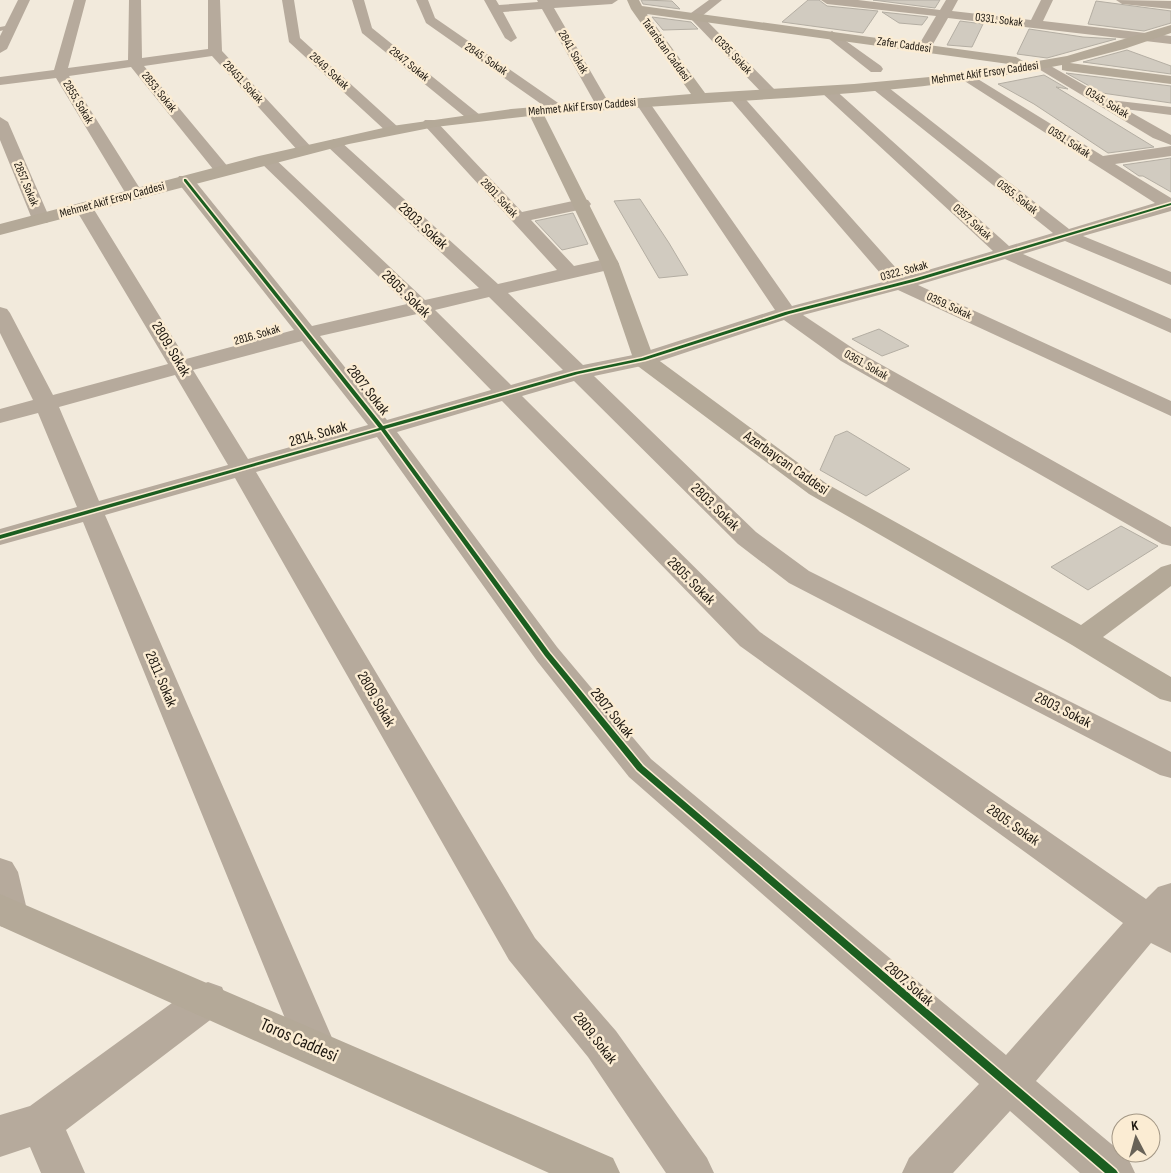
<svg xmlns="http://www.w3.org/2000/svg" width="1171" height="1173" viewBox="0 0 1171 1173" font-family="'Sofia Sans Condensed',sans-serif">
<rect width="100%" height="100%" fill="#f2eadc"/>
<path fill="#d1cbc0" stroke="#b4aea3" d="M641 0 672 1 680 9 643 4Z
M808 0H819L827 6 878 11 863 33 782 22Z
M873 0H940L935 8Z
M1096 1 1171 11V23L1144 31 1088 24Z
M882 12 928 17 922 25 899 23Z
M652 17 691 22 698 29 663 30Z
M960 21 983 24 972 47 947 45Z
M1029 29 1083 37 1116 39 1047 58 1017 54Z
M1127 50 1171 66V74L1083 62Z
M1066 73 1171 86V103L1102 93Z
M1044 75 1068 89 1056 87 1154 147 1108 153 1034 104 998 84Z
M1171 158V192L1143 176H1139L1123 165Z
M640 199 669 243 688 275 659 278 614 201Z
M573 213 588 244 562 250 535 221Z
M879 329 909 346 882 356 852 339Z
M847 431 910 469 866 496 820 470 835 436Z
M1121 526 1158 546 1088 590 1051 567Z"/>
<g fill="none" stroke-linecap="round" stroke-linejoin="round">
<path fill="#b6aa9c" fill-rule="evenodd" d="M11 25 13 28 0 31V27Z"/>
<path fill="#b6aa9c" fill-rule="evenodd" d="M18 0H30L7 49 0 53V36Z
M74 0H86L68 68 128 60 129 0H141L142 58 208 49V0H220L222 51 314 150 306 155 300 153 212 56 144 66 229 168 231 171 229 174H217L131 67 69 76 144 195 141 199H129L56 78 0 85V77L54 70Z
M282 0H294L300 38 398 127 401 130 398 133H388L289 42Z
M352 0H364L372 28 480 115 482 118 480 121H470L362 33Z
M416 0H428L435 18 564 107 566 110 564 113H554L426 23Z
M484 0H496L499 5 538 2 537 0H618L612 4 554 8 610 105 608 108H598L596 105 542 9 503 12 517 38 511 42 505 38Z
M709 0H722L702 16 776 91 778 94 776 97H766L691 19 689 16 691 13Z
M821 0H858L940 10 946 0H958L952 11 1031 20 1041 0H1053L1043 21 1171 36V44L948 18 929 51 924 52 917 48 936 16 827 4Z
M1116 0 1171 1V9L1122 4Z
M832 31 881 66 883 69 881 72H871L828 38 826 35Z
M1042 61 1110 100 1171 107V115L1125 109 1171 135V145L1153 138 1037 68 1035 65 1037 62Z
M968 73 1103 156 1171 146V156L1115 164 1171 198V211L1083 236 1171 272V285L1065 241 1023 254 1171 319V333L1005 259 918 285 1171 401V416L898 290 803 315 857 351 1171 527V546L1162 544 841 361 784 320 651 364 594 376 756 532 809 571 1171 752V778L1160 775 789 583 738 544 574 381 522 396 760 632 1146 899 1158 887 1171 883V953L1151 943 1036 1081 1128 1158 1135 1173H1080L1010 1111 953 1173H902L909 1158 979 1084 629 777 537 661 377 437 256 472 535 938 616 1031 707 1158 714 1173H666L588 1057 509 960 235 478 105 515 336 1047 330 1060 316 1066 302 1060 83 522 0 545V529L77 507 38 413 0 423V409L33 400 0 333V307L7 309 10 313 53 395 168 364 75 208 78 204H90L93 208 186 359 294 330 179 184 177 180 179 176H191L312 326 407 304 261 163 259 160 267 155 273 157 425 300 479 288 328 147 326 144 334 139 340 141 498 284 557 270 425 126 422 123 425 120H435L522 212 582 199 588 200 591 204 588 208 531 220 574 266 610 258 617 260 619 264 617 268 508 293 583 365 638 354 775 310 635 102 642 98 647 99 792 306 887 281 730 99 728 96 730 93H740L904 277 993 251 822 93 820 90 822 87H832L1009 246 1053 233 874 90 872 87 874 84H884L1069 229 1155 203 963 80 961 77ZM489 297 563 370 511 385 435 310ZM417 314 491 390 387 420 320 336ZM302 341 368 425 248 459 193 370ZM175 375 228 465 99 501 59 407ZM502 401 740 646 1123 923 1006 1055 651 759 557 647 397 432Z
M0 117 8 122 50 219 47 223H35L32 219 0 140Z
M0 858 12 862 18 872 28 914 23 925 10 929 0 926Z
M208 982 222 987 227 999 222 1011 66 1130 85 1173H41L30 1147 0 1157V1115L30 1106 194 987Z"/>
<path fill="#b4a998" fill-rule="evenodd" d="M627 0H639L642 6 1016 57 1023 61 1016 65 647 14 705 93 854 84 962 74 1067 56 1171 25V33L1124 49 1070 63 1171 76V84L1067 71 1062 70V65C891 99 717 99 544 115L619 264 653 356 827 484 1081 625 1161 567 1171 564V586L1103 637 1171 677V702L1160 699 1072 645 809 494 635 364 601 264 530 116 435 127 349 144 0 235V224L259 156 392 126 511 109 691 94 631 9Z
M0 894 613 1158 620 1173H549L0 926Z"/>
<defs>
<path id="cycleway" d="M184 179H186L383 426 575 372 642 358 785 312 913 279 1171 203V205L917 281 789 314 645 360 578 374 385 429 549 652 643 766 1116 1170 1118 1173H1105L637 770 545 656 381 430 0 539V535L379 428 184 181Z"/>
</defs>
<use href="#cycleway" stroke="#fbecd3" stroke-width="3"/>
<use href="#cycleway" fill="#1b5e20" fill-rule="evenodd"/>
</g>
<g text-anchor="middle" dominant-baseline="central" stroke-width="5" stroke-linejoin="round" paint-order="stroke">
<g font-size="12" fill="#1e1810" stroke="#fbecd3">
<text transform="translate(999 20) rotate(7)">0331. Sokak</text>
<text transform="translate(904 45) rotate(8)">Zafer Caddesi</text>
<text transform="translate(666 50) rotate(54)">Tataristan Caddesi</text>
<text transform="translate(573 52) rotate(60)">2841. Sokak</text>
<text transform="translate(733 55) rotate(46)">0335. Sokak</text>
<text transform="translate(486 59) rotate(34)">2845. Sokak</text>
<text transform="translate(409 64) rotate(39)">2847. Sokak</text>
<text transform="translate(329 71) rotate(43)">2849. Sokak</text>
<text transform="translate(985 73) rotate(-8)">Mehmet Akif Ersoy Caddesi</text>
<text transform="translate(243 82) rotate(47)">28451. Sokak</text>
<text transform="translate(159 92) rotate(51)">2853. Sokak</text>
<text transform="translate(78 102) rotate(59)">2855. Sokak</text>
<text transform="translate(1107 103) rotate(31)">0345. Sokak</text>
<text transform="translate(582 107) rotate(-5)">Mehmet Akif Ersoy Caddesi</text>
<text transform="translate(1069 142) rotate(33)">0351. Sokak</text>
<text transform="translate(26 184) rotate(67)">2857. Sokak</text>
<text transform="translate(1017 197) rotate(38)">0355. Sokak</text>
<text transform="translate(499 198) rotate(47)">2801. Sokak</text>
<text transform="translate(112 200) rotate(-15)">Mehmet Akif Ersoy Caddesi</text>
<text transform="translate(972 222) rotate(42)">0357. Sokak</text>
<text transform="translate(904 271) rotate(-15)">0322. Sokak</text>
<text transform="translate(949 306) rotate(25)">0359. Sokak</text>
<text transform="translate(257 335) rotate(-16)">2816. Sokak</text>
<text transform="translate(866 365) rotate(30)">0361. Sokak</text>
</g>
<g font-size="15" fill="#1e1810" stroke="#fbecd3">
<text transform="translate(423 226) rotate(43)">2803. Sokak</text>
<text transform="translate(406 294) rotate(44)">2805. Sokak</text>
<text transform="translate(171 349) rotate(59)">2809. Sokak</text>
<text transform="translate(368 390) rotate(52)">2807. Sokak</text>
<text transform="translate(318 434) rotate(-16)">2814. Sokak</text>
<text transform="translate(786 463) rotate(35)">Azerbaycan Caddesi</text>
<text transform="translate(715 507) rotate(44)">2803. Sokak</text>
<text transform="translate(691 581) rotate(45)">2805. Sokak</text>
<text transform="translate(161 679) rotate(67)">2811. Sokak</text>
<text transform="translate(376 699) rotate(60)">2809. Sokak</text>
<text transform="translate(1063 710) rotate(27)">2803. Sokak</text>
<text transform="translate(612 713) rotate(51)">2807. Sokak</text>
<text transform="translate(1013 825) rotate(35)">2805. Sokak</text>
<text transform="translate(909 984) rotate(41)">2807. Sokak</text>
<text transform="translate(595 1038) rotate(52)">2809. Sokak</text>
</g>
<g font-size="18" fill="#1e1810" stroke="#fbecd3">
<text transform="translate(299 1040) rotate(24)">Toros Caddesi</text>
</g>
</g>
<g transform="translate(1136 1138) rotate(354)"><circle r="24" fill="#fbecd3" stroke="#a39785"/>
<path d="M0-4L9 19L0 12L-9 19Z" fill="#686257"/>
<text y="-8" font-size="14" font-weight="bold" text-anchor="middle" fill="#1e1810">K</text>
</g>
</svg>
